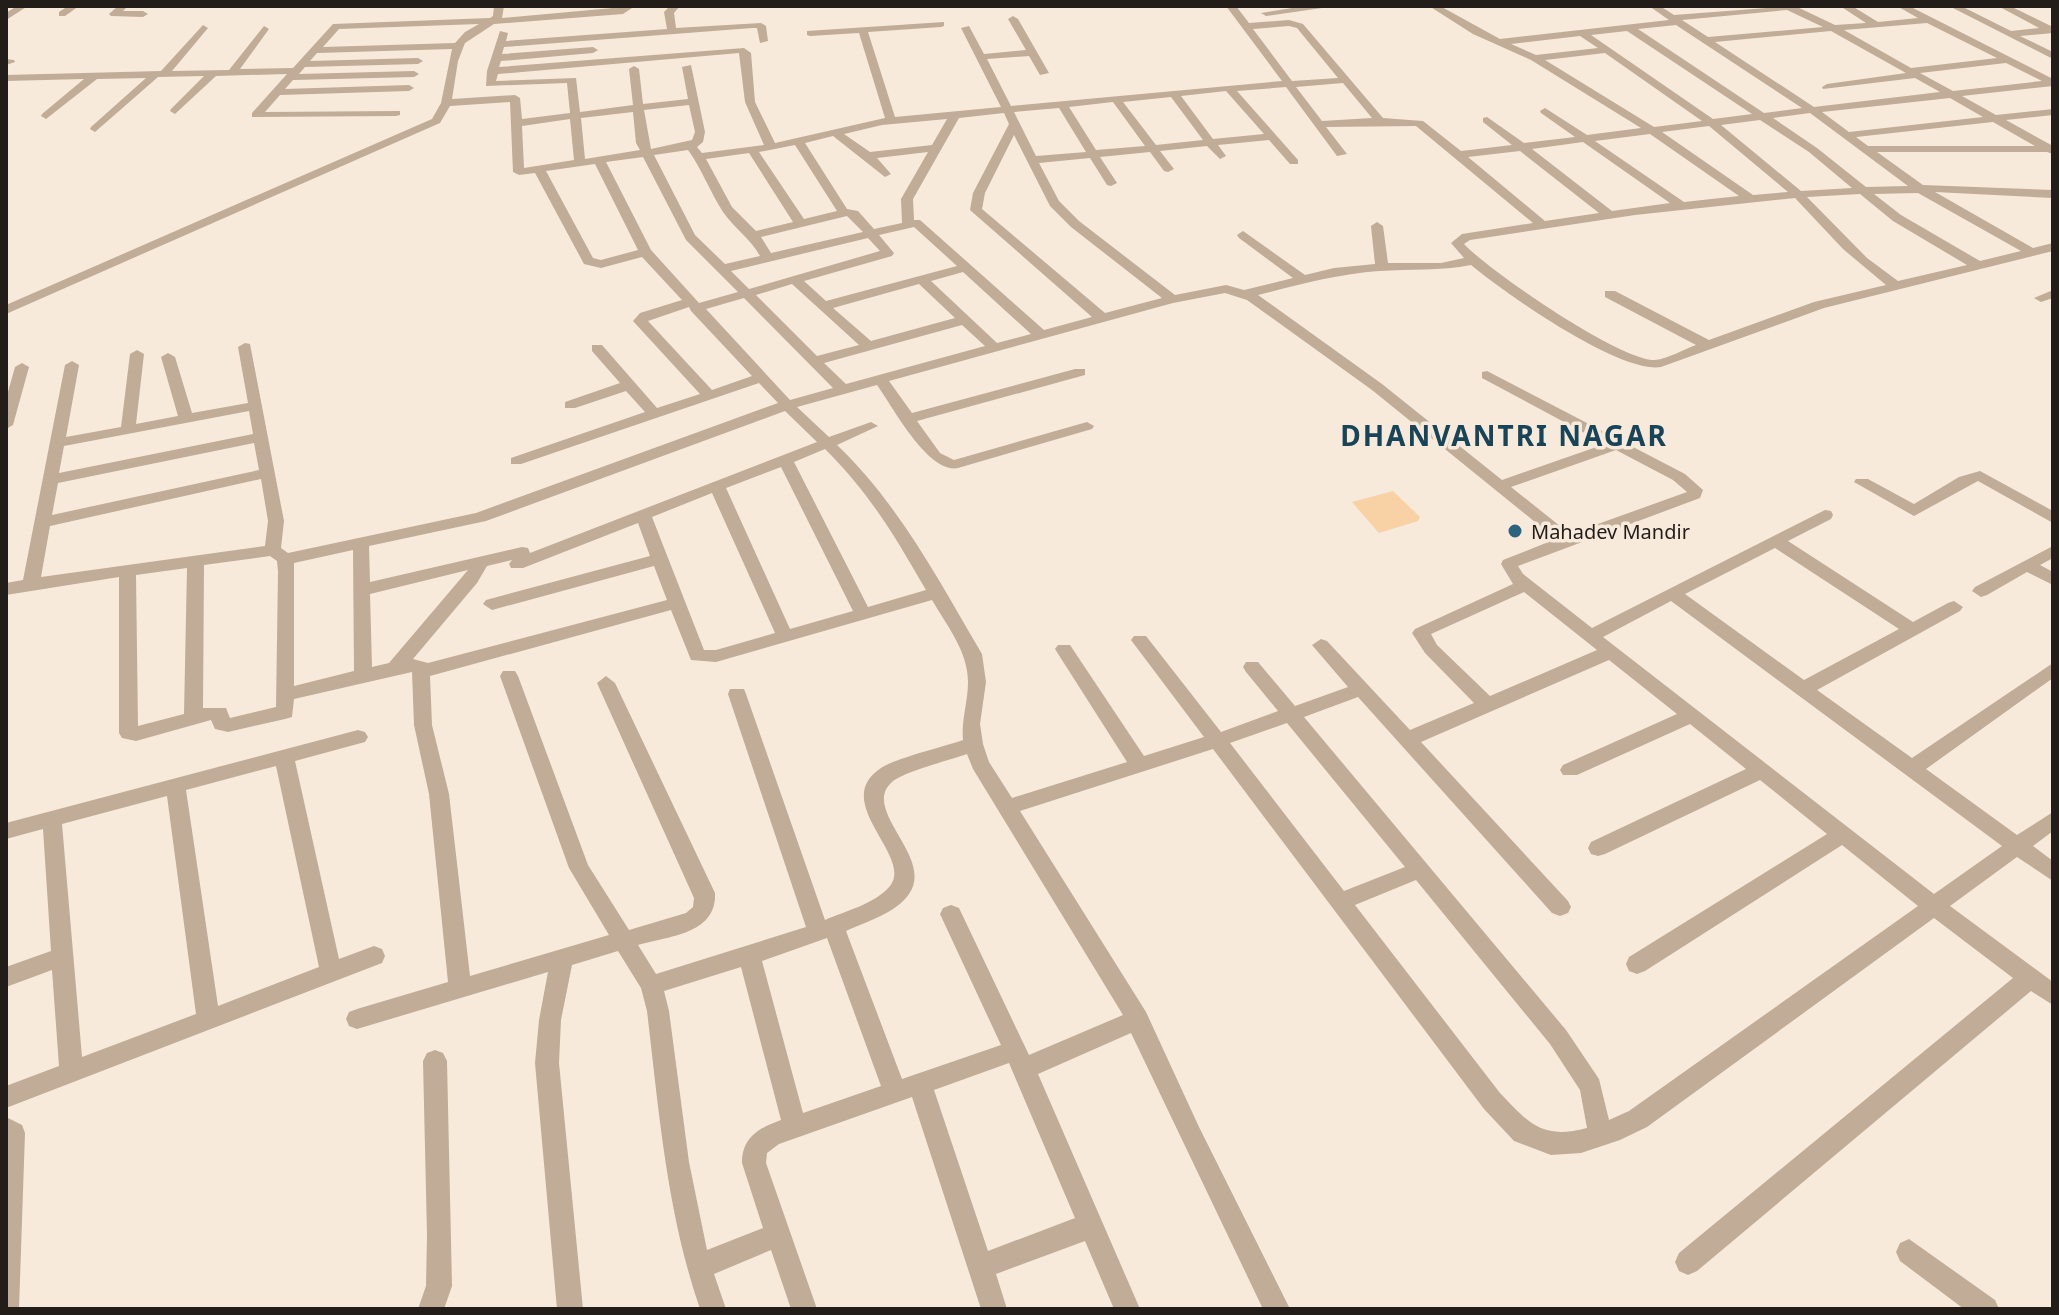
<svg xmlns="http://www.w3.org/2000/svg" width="2059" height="1315" viewBox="0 0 2059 1315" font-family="'Noto Sans',sans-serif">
<rect width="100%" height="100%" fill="#f7eadb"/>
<path fill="#f8d1a5" d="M1393 491 1420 517 1418 521 1379 533 1352 502Z"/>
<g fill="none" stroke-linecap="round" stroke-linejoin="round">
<path fill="#c0ac97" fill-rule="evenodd" d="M17 6H28L6 20V13Z
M68 6H79L65 16H59V12Z
M118 6H128L123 11H143L148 14 143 17 111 16 109 14Z
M494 6H504L502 18 635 6 623 14 494 24 465 43 458 61 452 99 515 95 520 98 522 119 570 113 567 83 486 86 487 71 500 31 508 33 506 41 667 29 664 12 670 6H680L674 13 676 28 761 23 766 26 768 41 760 43 757 28H752L504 47 502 54 593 47 598 50 593 53 501 61 499 67 744 48 751 53 755 102 775 143 885 118 859 33 810 36 807 35V31L944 22V26L941 27 868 32 895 117 1001 107 961 28 969 26 984 54 1026 50 1008 19 1013 16 1018 19 1049 73 1040 75 1029 56 987 59 1011 106 1282 81 1226 6H1236L1249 23 1289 20 1303 24 1383 118 1423 121 1461 151 1512 145 1483 122V118L1487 117 1524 143 1575 137 1541 113 1540 111 1545 108 1587 135 1641 128 1531 60 1473 34 1429 6H1440L1500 39 1669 20 1649 6H1660L1674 15 1795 6 1835 25 1866 23 1840 6H1852L1878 22 1918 18 1897 6H1909L2053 79V86L1962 96 1996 115 2053 109V115L2006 120 2053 146V154L2047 152H1877L1923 185 2053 190V198L1935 192 2033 248 2053 243V251L1824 308 1661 367C1619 374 1505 293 1471 265 1440 271 1410 269 1379 271 1337 274 1298 285 1258 295L1382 384 1502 480 1605 444 1482 378V372L1487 371 1685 474 1703 490 1700 498 1518 566 1523 574 1592 628 1825 510 1831 511 1833 515 1831 519 1788 541 1913 622 1948 603 1954 601 1963 607 1960 611 1817 690 1912 758 2053 663V678L1926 769 2017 835 2053 812V831L2033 846 2053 861V881L2017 857 1950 906 2053 982V1005L2031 991 1697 1271 1688 1275 1679 1271 1675 1262 1679 1253 2013 978 1934 918 1647 1127 1620 1140 1581 1153 1551 1155 1514 1141 1484 1109 1213 749 1020 811 1146 1012 1199 1127 1290 1309H1263L1131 1033 1038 1074 1140 1309H1114L1085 1241 996 1274 1007 1309H981L912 1097 779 1144 767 1153 766 1163 817 1309H791L771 1250 714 1274 726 1309H700C667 1213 659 1112 647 1011L641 988 618 951 572 965 561 1020 559 1063 583 1309H557L535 1063 539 1020 548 972 357 1029 349 1026 346 1019 349 1012 357 1009 448 982 429 794 414 725 412 672 294 699 292 717 285 719 228 732 215 729 211 720 136 741 122 738 119 733V577L6 595V583L23 580 65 365 72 361 79 365 66 437 121 427 130 354 137 350 144 354 136 424 178 416 161 357 168 353 175 357 192 413 248 403 238 347 245 343 250 344 284 521 281 548 288 553 476 513 778 403 759 383 521 464H511V458L645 412 626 391 575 408H565V402L620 383 592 351V345H602L657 408 700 394 633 321 640 313 682 300 642 257 601 268 584 264 535 173 519 175 513 172 510 102 450 106 440 123 6 314V305L432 119 441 103 452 49 317 53 310 61 418 58 423 61 418 64 305 67 299 74 414 71 419 74 414 77 293 80 285 89 409 85 414 88 409 91 280 95 265 112 400 111V115L396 116 252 117V113L287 74 216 76 175 114 170 111 171 109 204 76 158 77 95 132 90 129 91 127 146 78 97 79 46 119 41 116 42 114 84 79 6 81V75L161 71 203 25 208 28 172 71 229 70 264 26 269 29 240 69 293 68 333 24 490 18 493 16ZM1787 10 1823 27 1708 37 1682 20ZM1927 23 1997 58 1911 68 1844 30ZM479 24 465 32 455 43 323 47 339 29ZM1676 25 1802 108 1764 113 1638 29ZM1289 26 1297 28 1338 78 1292 81 1253 29ZM1627 31 1752 114 1713 119 1591 35ZM1831 31 1906 73 1827 84 1822 87 1823 89 1915 78 1940 92 1814 107 1715 42ZM1580 36 1598 48 1536 55 1511 44ZM739 53 745 102 764 145 702 153 697 147 703 142 705 132 691 65 682 67 688 99 643 104 639 69 634 66 629 69 633 105 580 112 576 78 496 81 498 74ZM1605 53 1702 121 1654 127 1545 60ZM2006 63 2042 81 1953 91 1920 73ZM1343 83 1372 118 1322 121 1296 87ZM1286 87 1337 156 1347 154 1326 127 1416 126 1533 223 1462 234 1451 243 1464 258 1441 263H1388L1383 226 1377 222 1371 226 1375 264 1334 268 1305 275 1243 231 1237 235 1239 238 1293 278 1244 290 1226 285 1175 295 1079 221 1059 201 1039 163 1090 158 1107 185 1111 186 1117 183 1100 157 1150 152 1164 171 1168 172 1174 169 1160 151 1207 146 1220 159 1226 156 1218 145 1269 140 1290 164H1298V160L1237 91ZM1226 91 1264 134 1213 139 1181 96ZM1171 97 1203 140 1156 145 1123 102ZM1950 98 1983 117 1849 132 1822 112ZM1113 102 1145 146 1096 150 1069 107ZM689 105 695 132 692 140 651 149 644 110ZM1059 108 1086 152 1036 156 1014 112ZM633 112 636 143 640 150 585 159 581 118ZM1004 113 1009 124 973 193 970 210 1092 317 1044 330 920 220H914L913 199 959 118ZM1810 113 1908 186 1866 187 1817 148 1773 118ZM570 119 574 160 524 168 522 126ZM947 119 932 145 870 152 844 134 882 125ZM1760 120 1809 152 1852 188 1801 191 1721 125ZM1993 122 2035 146H1868L1856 137ZM1709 126 1788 192 1753 195 1662 132ZM1650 134 1739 196 1684 202 1595 141ZM1014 135 1050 206 1071 227 1162 298 1105 313 982 209 985 193ZM833 136 885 177 891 174 877 158 928 152 901 199 902 223 874 229 858 211 847 209 805 143ZM1583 142 1670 203 1612 211 1532 149ZM795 145 837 211 804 219 759 152ZM688 150C702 169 710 192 723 212 735 229 750 238 760 256L725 264 695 235 654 155ZM1520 151 1599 213 1545 221 1468 157ZM749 153 793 222 756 231 732 207 706 159ZM643 157 686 240 738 292 699 303 651 250 606 162ZM595 164 638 250 601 260 593 258 546 171ZM1918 193 2021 251 1980 261 1901 215 1874 194ZM1860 194 1893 221 1967 265 1898 281 1867 258 1807 197ZM1795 198 1843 249 1886 285 1814 302 1709 340 1615 291H1605V297L1696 345C1684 349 1668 359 1655 360 1620 361 1488 270 1464 244L1470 240 1635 215ZM847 216 863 232 771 253 761 237ZM914 227 957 266 826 301 804 281 892 256 894 253 879 235ZM868 238 880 251 749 289 731 271ZM963 272 1031 334 997 343 931 281ZM792 284 859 345 817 356 756 295ZM919 284 955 318 871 341 833 308ZM1225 293 1247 300 1372 390 1556 539 1503 560 1501 564 1513 584 1415 629 1412 633 1425 653 1474 703 1410 730 1327 641 1321 639 1312 645 1348 687 1295 706 1258 662H1246L1243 667 1246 672 1278 711 1221 732 1146 636H1134L1131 640 1134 644 1204 737 1144 756 1070 645H1058L1055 649 1127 762 1012 798 989 762 983 744 980 724 986 682 982 654C939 581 899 504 837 445L878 426 871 422 829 437 797 407 877 385C893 407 928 474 958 468L1092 429 1094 426 1087 422 954 460 940 453 917 421 1085 375V369H1075L912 413 889 381 1173 303ZM744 298 833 388 790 400 706 309ZM689 307 691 311 752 376 712 390 648 321ZM962 325 985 346 846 384 824 363ZM249 411 253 434 59 473 64 446ZM785 411 817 442 530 553 528 548 522 547 370 582 369 546 486 521ZM254 443 259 470 52 515 58 483ZM825 449C871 495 894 535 926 590L868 607 794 462ZM1616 450 1673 480 1687 492 1570 534 1511 487ZM781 467 853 611 790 629 726 488ZM261 479 268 521 265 546 41 577 50 526ZM712 493 775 633 716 650H704L652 517ZM638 523 650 556 486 600 483 604 492 610 654 566 667 600 428 663 413 659 477 583 487 566 512 560 509 564 511 568H523ZM1775 548 1899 629 1804 680 1685 594ZM353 550 354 671 294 686V563ZM270 556 277 561 278 571 276 707 230 718 226 708H203L204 565ZM187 568 184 714 138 726 136 575ZM468 570 389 663 372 667 370 594ZM1524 592 1597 650 1490 696 1437 645 1431 634ZM932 600C947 626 968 651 968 682 968 702 961 720 963 740 943 747 896 758 881 768 829 802 914 856 890 886 875 904 845 911 825 920L746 694 744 689H730L728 694 806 927 656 974 638 945C669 936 717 934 715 893L615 683 606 676 597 683 694 898 693 907 686 913 629 930 588 865 518 676 515 671H503L500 676 569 868 609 935 470 976 449 794 432 725 430 676 671 610 691 660 716 662ZM1671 601 2002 846 1934 894 1603 637ZM1609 660 1677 714 1563 765 1560 770 1563 775H1577L1690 724 1746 769 1591 842 1588 848 1591 854 1598 856 1605 854 1760 780 1827 834 1629 957 1626 964 1629 971 1637 974 1645 971 1842 845 1918 906 1629 1111 1609 1120 1599 1079 1566 1030 1304 717 1358 697 1552 913 1560 916 1568 913 1571 907 1568 901 1421 742ZM1287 723 1405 867 1344 891 1230 743ZM967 754 973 769 1123 1015 1029 1055 959 908 951 905 943 908 940 914 1001 1045 902 1079 846 931C866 922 896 913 909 894 935 857 860 810 892 782 903 772 950 760 967 754ZM1416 880 1550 1044 1580 1090 1587 1128C1541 1140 1529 1123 1500 1093L1355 905ZM827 938 881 1086 803 1113 762 961ZM741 967 781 1120C759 1128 742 1137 742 1163L763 1228 707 1250 689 1162 669 1011 664 991ZM1009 1063 1075 1218 988 1251 934 1090Z
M1305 6H1336L1266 16 1261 13Z
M1949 6H1961L2011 31 2039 28 1998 6H2010L2053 27V33L2020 36 2053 52V59Z
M6 59 14 60 15 62 6 65Z
M2053 290V298L2041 302 2034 298Z
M22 363 29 367 13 425 6 429V399L15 367Z
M1980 471 2053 511V523L1978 481 1914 516 1854 482 1856 479H1868L1914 504 1959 477Z
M2053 546V558L2040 565 2053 572V585L2027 572 1987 595 1981 597 1972 591 1975 587Z
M358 730 365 732 368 737 365 742 295 761 339 959 374 946 382 949 385 956 382 963 6 1108V1086L59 1066 52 970 6 987V967L51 951 43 829 6 839V823ZM276 766 319 967 218 1006 186 790ZM167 796 196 1014 82 1057 62 824Z
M435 1050 443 1053 447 1061 452 1286 444 1309H418L426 1286 427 1235 423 1061 427 1053Z
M6 1117 22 1125 25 1133 19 1309H6Z
M1909 1239 1995 1300 1999 1309H1964L1900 1261 1896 1252 1900 1243Z"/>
</g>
<circle fill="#2c637e" stroke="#f7eadb" stroke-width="3" cx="1515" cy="531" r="8"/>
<g text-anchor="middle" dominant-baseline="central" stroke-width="7" stroke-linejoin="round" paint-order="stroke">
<g font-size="20" fill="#221d18" stroke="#f7eadb" text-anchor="start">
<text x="1531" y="531">Mahadev Mandir</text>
</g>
<g font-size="28" font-weight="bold" letter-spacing="2" fill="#174459" stroke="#f7eadb">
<text x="1504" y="435">DHANVANTRI NAGAR</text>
</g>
</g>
<rect width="2059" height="1315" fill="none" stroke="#221d18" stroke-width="16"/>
</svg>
